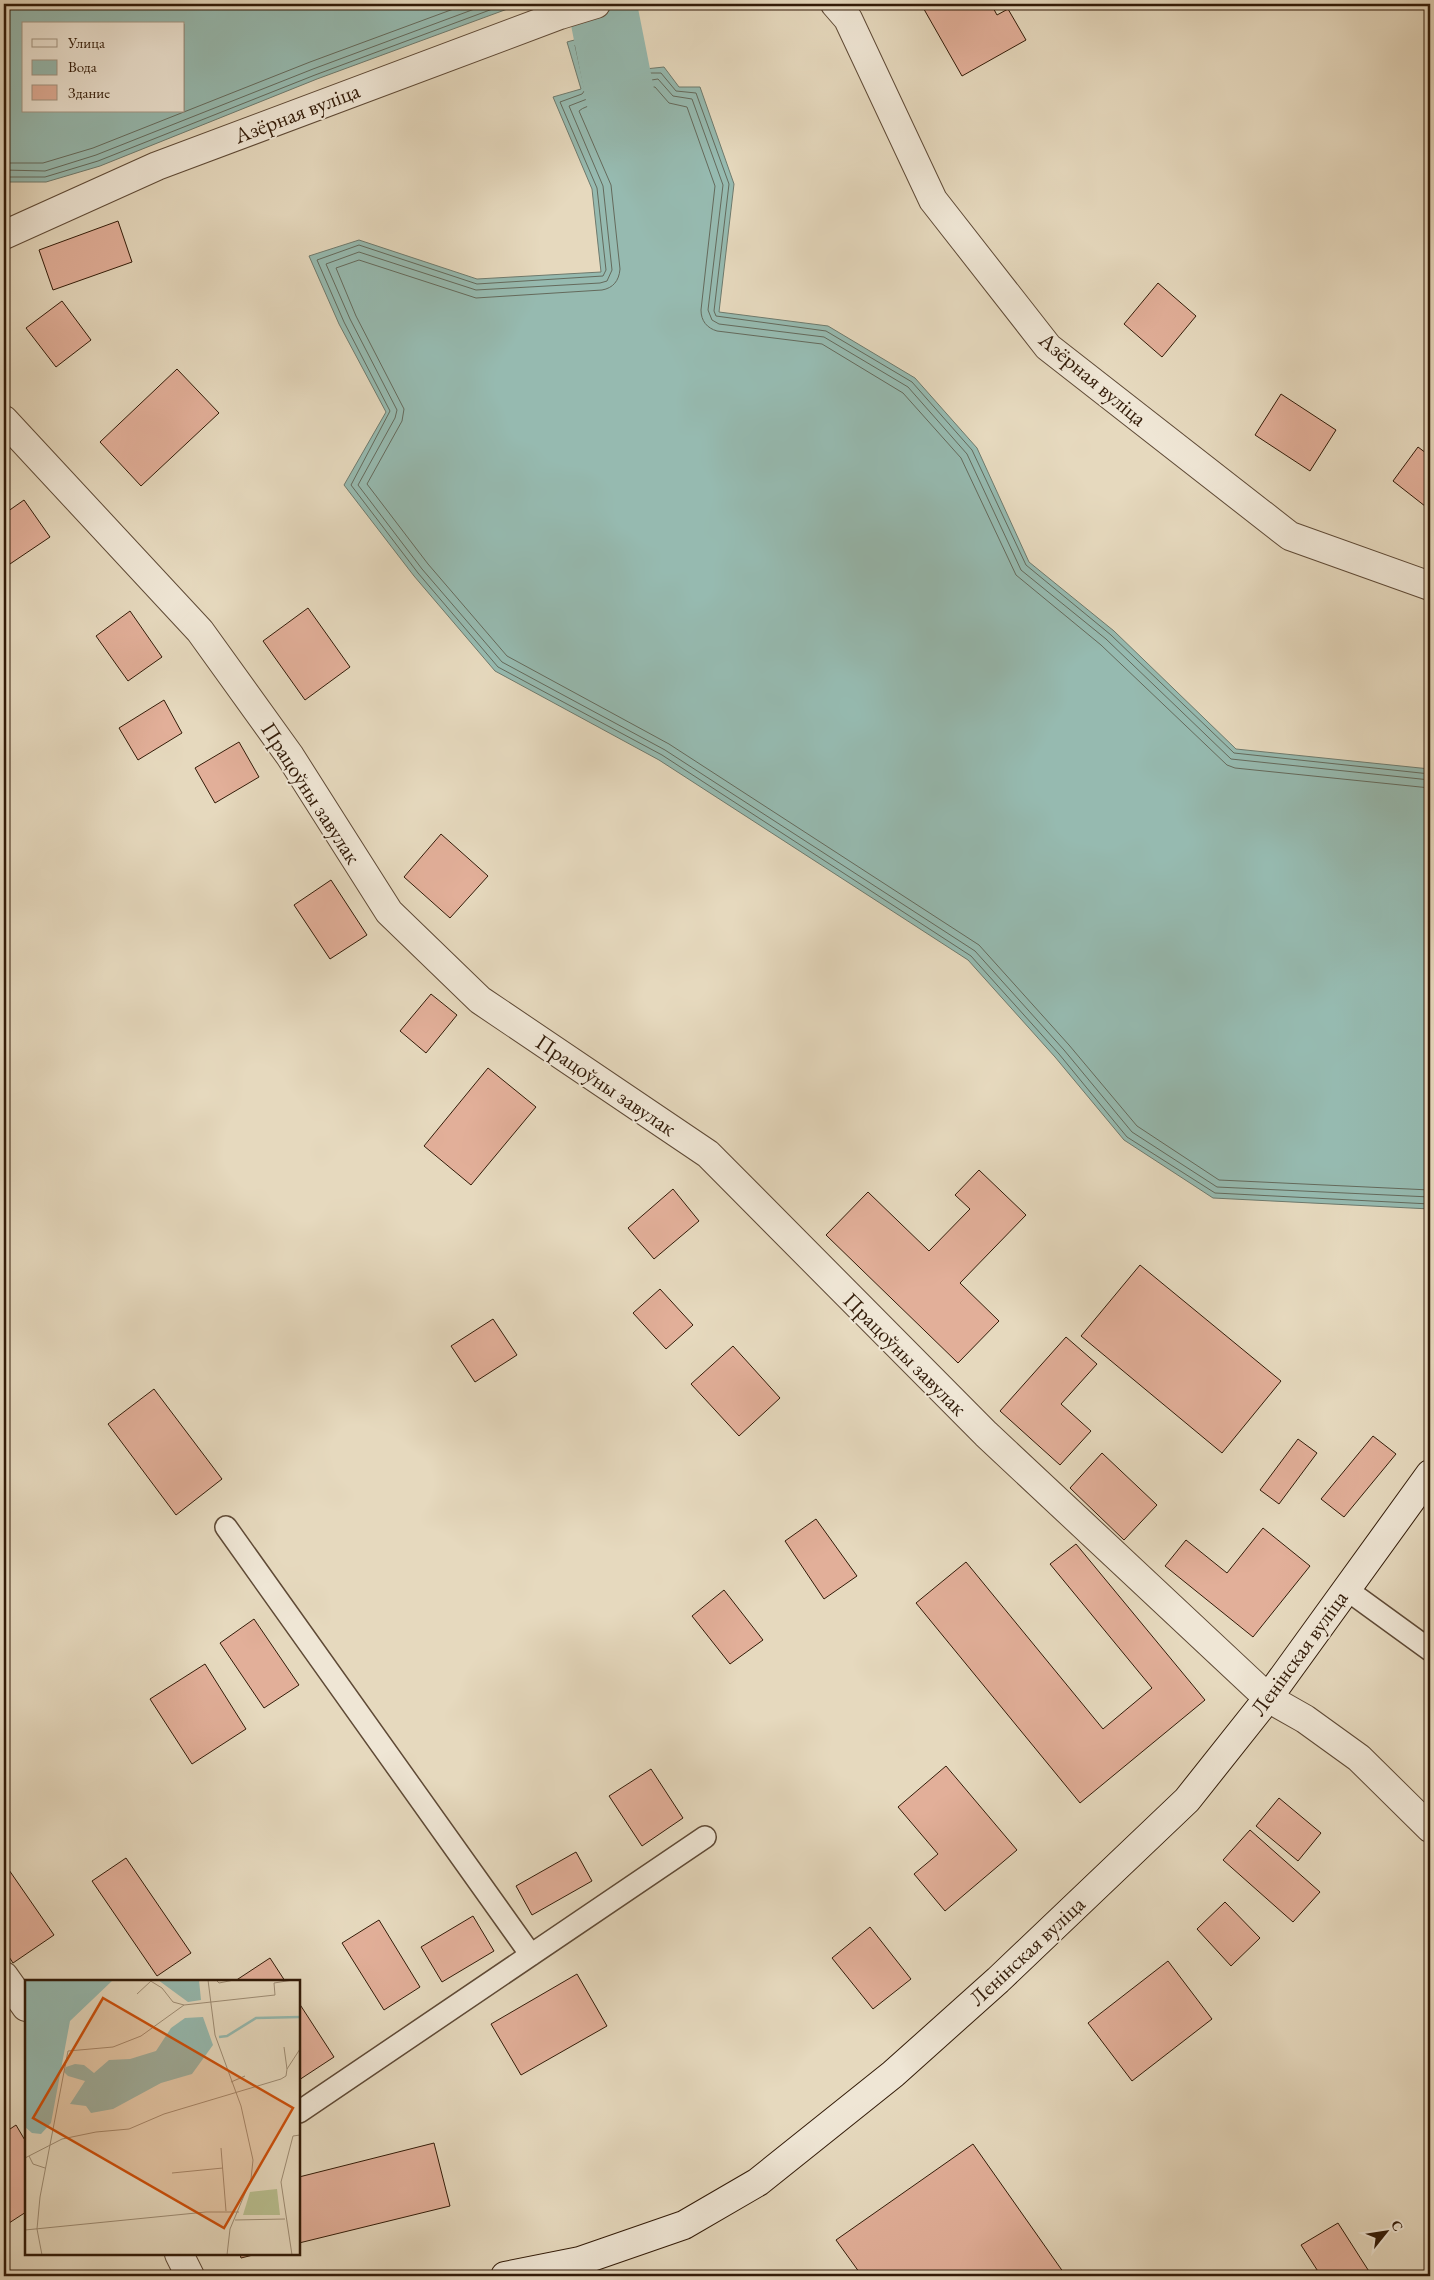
<svg xmlns="http://www.w3.org/2000/svg" width="1434" height="2280" viewBox="0 0 1434 2280" font-family="'EB Garamond',serif">
<rect width="100%" height="100%" fill="#e6d9be"/>
<filter id="stains"><feTurbulence type="fractalNoise" baseFrequency=".004" numOctaves="4"/><feColorMatrix values="0 0 0 0 .2 0 0 0 0 .09 0 0 0 0 .02 0 0 0 .5 -.17"/></filter>
<radialGradient id="worn" r=".72"><stop offset=".6" stop-color="#630" stop-opacity="0"/><stop offset="1" stop-color="#630" stop-opacity=".3"/></radialGradient>
<path fill="#96bab0" stroke="#6e7a6d" fill-rule="evenodd" d="M4 4H521L317 79 100 166 46 182H4ZM24 24H184V111H24Z
M622 27 645 69 664 67 679 87H700L734 184 719 312 828 326 915 378 977 448 1029 562 1114 631 1236 749 1430 769V1209L1213 1198 1124 1140 1055 1057 968 960 659 760 495 671 414 576 344 485 386 412 339 324 309 256 359 240 477 279 601 272 592 189 553 97 581 89 567 42Z"/>
<g fill="none" stroke-linecap="round" stroke-linejoin="round">
<path stroke="#646a5c" stroke-width="1" d="M4 163H43L93 148 310 62 467 4
M4 170 45 171 96 155 313 69 488 4
M4 177H45L98 161 315 75 506 4
M1430 774 1234 753 1111 635 1026 565 972 450 912 382 826 331 716 316 714 311 729 184 696 93 676 91 661 73H642L619 34 575 45 585 90 582 94 560 102 597 188 606 270 603 276 477 284 359 245 317 260 344 322 390 411 351 485 418 573 498 667 662 755 971 956 1059 1054 1127 1137 1215 1193 1430 1204
M1430 780 1231 759 1106 639 1021 570 967 454 908 387 824 337 719 324 712 320 708 310 723 185 692 99 673 96 658 79 645 81 638 78 616 41 582 50 591 92 587 99 569 106 603 186 612 270 607 281 600 283 476 290 359 252 326 264 350 319 397 410 395 418 358 485 422 569 502 662 665 750 975 951 1064 1050 1132 1132 1217 1187 1430 1197
M1430 788 1235 768 1227 765 1101 645 1016 575 961 458 903 393 822 344 717 331C707 328 701 321 701 310L715 186 687 107 669 103 655 87C625 89 627 70 612 50L591 55C593 70 607 90 593 103 589 107 583 107 579 111L611 185 620 269C619 281 613 288 602 290L476 298 359 260 336 268 356 316 404 409 402 421 367 484 428 564 507 656 669 744 979 945 1069 1045 1137 1126 1219 1180 1430 1190"/>
<path stroke="#96bab0" stroke-width="69" d="M602 4 626 125"/>
</g>
<path fill="#e2af99" stroke="#321b08" d="M921 4H991L997 15 1008 9 1026 40 962 76Z
M1118 4H1129L1125 9Z
M118 221 132 262 53 290 39 250Z
M1158 283 1196 316 1162 357 1124 324Z
M62 301 91 340 56 367 26 328Z
M177 369 219 413 141 486 100 442Z
M1281 394 1336 430 1310 471 1255 435Z
M1418 447 1430 456V510L1393 481Z
M24 500 50 537 4 568V514Z
M308 608 350 667 305 700 263 641Z
M130 611 162 657 128 681 96 636Z
M164 700 182 733 138 760 119 728Z
M239 742 259 777 215 803 195 768Z
M441 834 488 876 450 918 404 877Z
M331 880 367 935 330 959 294 905Z
M431 994 457 1015 426 1053 400 1031Z
M488 1068 536 1107 471 1185 424 1146Z
M979 1170 1026 1215 960 1283 999 1321 958 1363 826 1235 868 1192 929 1251 970 1209 955 1195Z
M673 1189 699 1221 654 1259 628 1228Z
M1140 1265 1281 1381 1222 1453 1081 1336Z
M660 1289 693 1325 666 1349 633 1313Z
M493 1319 517 1355 475 1382 451 1346Z
M1066 1337 1097 1364 1061 1404 1091 1431 1060 1465 1000 1411Z
M733 1346 780 1398 739 1436 691 1384Z
M154 1389 222 1479 176 1515 108 1424Z
M1373 1436 1396 1454 1344 1517 1321 1499Z
M1298 1439 1317 1453 1279 1504 1260 1490Z
M1102 1453 1157 1505 1124 1540 1070 1488Z
M816 1519 857 1576 824 1599 785 1541Z
M1263 1528 1310 1566 1253 1637 1165 1566 1186 1540 1227 1573Z
M1076 1544 1205 1700 1080 1803 916 1603 966 1562 1103 1729 1152 1688 1050 1564Z
M724 1590 763 1640 730 1664 692 1616Z
M254 1619 299 1685 264 1708 220 1643Z
M205 1664 246 1729 192 1764 150 1699Z
M946 1766 1017 1850 945 1911 914 1874 938 1854 898 1807Z
M651 1769 683 1818 642 1846 609 1796Z
M1279 1798 1321 1833 1298 1861 1256 1826Z
M1250 1830 1320 1892 1293 1922 1223 1860Z
M576 1852 592 1881 532 1915 516 1886Z
M126 1858 191 1953 157 1976 92 1881Z
M9 1870 54 1935 13 1963 4 1949V1873Z
M1225 1902 1260 1938 1231 1966 1197 1929Z
M473 1916 494 1951 442 1982 421 1947Z
M379 1920 420 1987 384 2010 342 1943Z
M870 1927 911 1979 873 2009 832 1958Z
M270 1958 285 1981H235Z
M1168 1961 1212 2019 1132 2081 1088 2023Z
M577 1974 607 2026 521 2075 491 2024Z
M299 2003 334 2057 299 2080Z
M16 2125 26 2142V2212L6 2225 4 2222V2133Z
M434 2143 450 2206 299 2243V2177Z
M973 2144 1066 2276H862L836 2240Z
M1338 2223 1372 2276H1321L1301 2245Z
M240 2254H257L241 2258Z"/>
<g fill="none" stroke-linecap="round" stroke-linejoin="round">
<defs>
<path id="lane" d="M226 1527 531 1955
M1346 1589 1430 1650
M299 2112 705 1837"/>
<path id="street" d="M835 4 848 19 933 200 1048 347 1290 536 1430 586
M4 235 157 166 560 15 596 4
M4 420 200 631 290 756 389 912 480 1000 708 1154 986 1434 1268 1698 1305 1719 1359 1758 1430 1828
M4 1976 26 2007
M179 2254 190 2276"/>
<path id="secondary" d="M505 2276 580 2261 684 2225 758 2182 893 2074 998 1980 1187 1800 1268 1698 1430 1474"/>
</defs>
<use href="#lane" stroke="#5f4a36" stroke-width="24"/>
<use href="#street" stroke="#5f4a36" stroke-width="30"/>
<use href="#secondary" stroke="#321b08" stroke-width="30"/>
<use href="#lane" stroke="#efe6d5" stroke-width="21"/>
<use href="#street" stroke="#efe6d5" stroke-width="28"/>
<use href="#secondary" stroke="#efe6d5" stroke-width="28"/>
</g>
<g text-anchor="middle" dominant-baseline="central" stroke-width="4" stroke-linejoin="round" paint-order="stroke">
<g font-size="22" fill="#321b08" stroke="#efe6d5">
<text transform="translate(297 113) rotate(-21)">Азёрная вуліца</text>
<text transform="translate(1093 379) rotate(40)">Азёрная вуліца</text>
<text transform="translate(311 793) rotate(57)">Працоўны завулак</text>
<text transform="translate(606 1085) rotate(34)">Працоўны завулак</text>
<text transform="translate(905 1354) rotate(45)">Працоўны завулак</text>
<text transform="translate(1299 1653) rotate(-54)">Ленінская вуліца</text>
<text transform="translate(1027 1951) rotate(-43)">Ленінская вуліца</text>
</g>
</g>
<g transform="translate(25 1980)">
<rect width="275" height="275" fill="#e6d9be"/>
<path d="M252 209 255 235H218L225 212Z" fill="#b8be8f"/>
<path d="M0 0H88L45 41 26 143 16 154 7 153 0 147ZM133 0H174L176 20 163 22ZM178 37 188 65 167 94 136 103 88 129 66 133 61 126 45 124 60 101 43 96 39 92 41 87 50 84 59 85 69 93 84 80 105 79 131 71 146 48 160 38Z" fill="#96bab0"/>
<path fill="none" stroke="#96bab0" stroke-width="2.5" d="M194 57 202 56 231 38 275 37"/>
<path fill="none" stroke="#9e8d75" stroke-width="1" d="M124 0 137 8 148 22 159 25M183 0 190 55 216 126 228 180 226 199 205 249 202 275M191 0 194 3 209 0M112 14 126 1M262 89 275 69M206 102 220 96M196 168 201 231M4 176 8 184 20 188M0 178 37 159 71 152 104 149 139 134 256 99 261 96 262 89 259 67M147 193 198 188M210 240 260 239M0 250 181 232H214M17 275 12 249 15 217 43 71 88 67 116 56 159 25 250 15 249 3 268 0M267 275 256 202 268 156 275 155"/>
<path fill="#cd500b" fill-opacity="0.15" stroke="#cd500b" stroke-width="2.5" d="M78 18 268 128 199 248 8 138Z"/>
<rect width="275" height="275" fill="none" stroke="#321b08" stroke-width="2.5"/>
</g>
<rect width="1434" height="2280" fill="none" stroke="#e6d9be" stroke-width="20"/>
<rect x="5" y="5" width="1424" height="2270" fill="none" stroke="#321b08" stroke-width="2.5"/>
<rect x="10" y="10" width="1414" height="2260" fill="none" stroke="#321b08"/>
<rect x="22" y="22" width="162" height="90" fill="#efe6d5" stroke="#a39583"/>
<rect x="32" y="39" width="25" height="8" fill="#efe6d5" stroke="#a39583"/>
<text x="68" y="48" font-size="15" fill="#321b08">Улица</text>
<rect x="32" y="60" width="25" height="15" fill="#96bab0" stroke="#a39583"/>
<text x="68" y="72" font-size="15" fill="#321b08">Вода</text>
<rect x="32" y="85" width="25" height="15" fill="#e2af99" stroke="#a39583"/>
<text x="68" y="98" font-size="15" fill="#321b08">Здание</text>
<g transform="translate(1386 2232) rotate(60)" stroke="#efe6d5" stroke-width="4" paint-order="stroke">
<path d="M0-4L9 19L0 12L-9 19Z" fill="#321b08"/>
<text y="-8" font-size="14" font-weight="bold" text-anchor="middle" fill="#321b08">С</text>
</g>
<rect width="100%" height="100%" filter="url(#stains)"/>
<rect width="100%" height="100%" fill="url(#worn)"/>
</svg>
